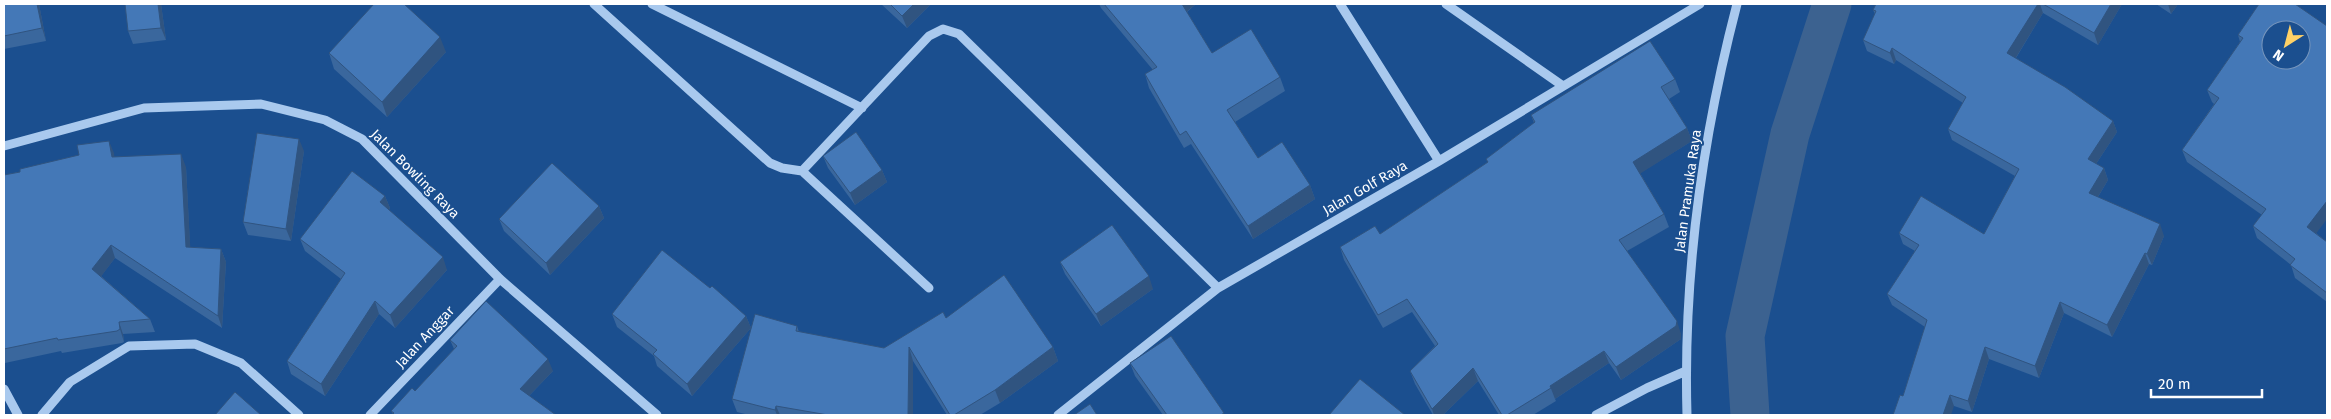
<svg xmlns="http://www.w3.org/2000/svg" width="2331" height="419" viewBox="0 0 2331 419" font-family="'Fira Sans',sans-serif">
<rect width="100%" height="100%" fill="#1b4f8f"/>
<g fill="none" stroke-linecap="round" stroke-linejoin="round">
<path stroke="#3c6290" stroke-width="39" d="M1750 415 1745 336 1790 134 1832 4"/>
<path stroke="#a9c9ee" stroke-width="9" d="M594 4 770 163 782 168 802 171 929 36 943 29 959 34 1218 288
M652 4 862 108
M1340 4 1439 161
M1446 4 1563 86
M4 146 144 108 261 104 325 120 362 139 500 279 657 415
M802 171 929 288
M4 389 18 415
M42 415 70 382 129 346 195 344 241 363 299 415
M370 415 500 279
M1058 415 1218 288 1439 161 1700 4
M1596 415 1647 388 1686 371
M1687 415C1683 276 1702 138 1737 4"/>
</g>
<path fill="#3a679d" d="M4 4H39L46 41 4 49Z
M161 4 166 40 133 44 128 31Z
M881 4H931L907 28Z
M1099 4H1196L1187 12 1212 53 1280 77 1285 91 1235 122 1258 158 1310 185 1315 199 1253 239 1191 144 1184 148 1149 88 1145 74 1153 70 1101 8Z
M1876 4H2122L2098 45 2043 13 2016 58 2113 121 2117 132 2096 164 2104 168 2108 180 2098 197 2164 236 2152 265 2149 264 2112 337 2064 313 2039 378 1989 359 1972 412 1954 406 1903 396 1925 327 1892 305 1887 294 1915 251 1903 244 1899 233 1984 234 2015 176 1952 140 1948 129 1963 103 1896 60 1894 64 1867 51 1863 40 1875 14 1873 10Z
M2156 4H2178L2171 14Z
M2259 4 2316 233 2327 242V302L2295 278 2291 265 2257 238 2253 226 2262 215 2187 162 2182 150 2214 104 2212 102 2207 90 2240 42 2238 35Z
M446 52 387 117 334 69 329 53Z
M1675 79 1680 92 1669 99 1687 128 1692 141 1640 173 1664 214 1669 227 1627 251 1681 334V339L1621 380 1609 363 1555 399 1556 401 1533 415H1499L1478 381 1443 415H1433L1415 384 1410 371 1435 346 1412 312 1383 328 1344 260 1340 247 1380 234 1488 162 1486 159 1534 123 1531 115Z
M304 151 291 241 248 235 243 222Z
M114 153V157L186 167 190 247 221 249 226 262 222 328 115 258 101 276 150 319 155 332 123 334 124 342 122 343 62 353 61 351 5 363 4 359V175Z
M823 156 882 170 887 182 855 205 828 168Z
M385 196 390 208 389 210 447 270 395 328 379 314 325 396 291 374 287 361 341 279 305 251 300 239Z
M599 206 604 218 550 275 504 231 499 219Z
M1060 262 1153 289 1101 326 1065 274Z
M612 314 746 316 751 328 692 396 657 366 654 356 617 327Z
M946 318 1053 347 1058 361 1000 403 980 415H947L913 361V415H749L737 412 732 399 797 326 799 332 884 348Z
M450 340 553 371 529 396 393 414 391 411 415 391 454 349Z
M1130 363 1225 415H1163L1135 376Z"/>
<path fill="#305480" d="M37 4H39L46 41 42 28Z
M158 4H161L166 40 161 28Z
M914 4H931L907 28 902 16Z
M1182 4H1196L1185 13Z
M2038 4H2040L2043 13 2012 64 2007 53Z
M2111 4H2122L2098 45 2094 33Z
M2168 4H2178L2171 14Z
M440 37 446 52 387 117 382 102Z
M1892 48 1896 60 1894 64 1890 53Z
M2113 121 2117 132 2092 170 2088 159Z
M1687 128 1692 141 1638 175 1633 162Z
M299 139 304 151 291 241 286 229Z
M109 141 114 153 116 170 112 157Z
M181 154 186 167 191 260 186 247Z
M2104 168 2108 180 2093 205 2089 193Z
M882 170 887 182 855 205 850 193Z
M1310 185 1315 199 1253 239 1248 226Z
M385 196 390 208 385 215 380 202Z
M2327 201V219L2312 239 2307 227Z
M599 206 604 218 550 275 546 263Z
M2160 224 2164 236 2152 265 2147 254Z
M111 245 115 258 97 282 92 269Z
M221 249 226 262 222 328 218 316Z
M2145 253 2149 264 2112 337 2107 325Z
M443 257 447 270 395 328 390 315Z
M1149 276 1153 289 1101 326 1096 314Z
M375 301 379 314 325 396 321 384Z
M2060 302 2064 313 2039 378 2035 366Z
M746 316 751 328 692 396 687 384Z
M1677 321 1681 334V339L1621 380 1616 367Z
M119 322 123 334 124 342 120 329Z
M909 347 913 361V415H908Z
M1053 347 1058 361 1000 403 995 390Z
M1985 347 1989 359 1972 412 1968 401Z
M1604 351 1609 363 1555 399 1550 386Z
M548 359 553 371 524 401 520 389Z
M1473 368 1478 381 1443 415H1434L1432 409Z
M1950 395 1954 406 1951 415H1943Z
M776 406 780 415H777L775 410Z"/>
<path fill="#4478b7" stroke="#305480" fill-rule="evenodd" d="M4 4H37L42 28 4 36Z
M125 4H158L161 28 128 31Z
M374 4H404L440 37 382 102 329 53Z
M890 4H914L902 16Z
M1104 4H1182L1212 53 1251 29 1280 77 1227 110 1258 158 1282 142 1310 185 1248 226 1186 131 1180 135 1145 74 1157 67Z
M1876 4H2038L2007 53 2065 87 2113 121 2088 159 2104 168 2089 193 2160 224 2147 254 2145 253 2107 325 2060 302 2035 366 1985 347 1968 401 1950 395 1943 415H1893L1900 395 1903 396 1927 320 1887 294 1919 245 1899 233 1921 196 1984 234 2019 169 1948 129 1966 97 1892 48 1890 53 1863 40 1876 11 1873 10Z
M2043 4H2111L2094 33Z
M2259 4H2295L2327 26V201L2307 227 2327 242V293L2290 265 2295 259 2253 226 2266 209 2182 150 2219 98 2207 90 2243 38 2238 35ZM2271 30H2301V60H2271Z
M1650 41 1675 79 1661 87 1687 128 1633 162 1664 214 1619 240 1677 321 1676 326 1616 367 1604 351 1550 386 1551 388 1507 415H1502L1473 368 1432 409 1410 371 1438 344 1407 299 1378 315 1340 247 1375 226 1380 234 1488 162 1486 159 1535 122 1531 115Z
M856 132 882 170 850 193 823 156Z
M257 133 299 139 286 229 243 222Z
M109 141 112 157 181 154 186 247 221 249 218 316 111 245 92 269 150 319 119 322 120 329 117 331 58 340 57 338 4 349V175L20 172V169L79 155 77 145Z
M552 163 599 206 546 263 499 219Z
M352 171 385 196 380 202 443 257 390 315 375 301 321 384 287 361 345 273 300 239Z
M1112 225 1149 276 1096 314 1060 262Z
M662 250 710 288 712 286 746 316 687 384 653 354 657 350 612 314Z
M1004 275 1053 347 995 390 954 415H950L909 347 908 415H828L776 406 775 410 732 399 755 314 797 326 796 331 884 348 943 312 946 318Z
M486 301 548 359 520 389 556 415H392L394 413 391 411 412 388 415 391 457 346 450 340Z
M1171 336 1224 413 1221 415H1167L1130 363Z
M1360 379 1405 415H1329Z
M235 392 261 415H215Z
M1090 404 1097 415H1074Z"/>
<g text-anchor="middle" dominant-baseline="central" stroke-width="4" stroke-linejoin="round" paint-order="stroke">
<g font-size="14" fill="#fff" stroke="#1b4f8f">
<text transform="translate(415 174) rotate(45)">Jalan Bowling Raya</text>
<text transform="translate(1365 188) rotate(-30)">Jalan Golf Raya</text>
<text transform="translate(1688 191) rotate(-82)">Jalan Pramuka Raya</text>
<text transform="translate(425 337) rotate(-47)">Jalan Anggar</text>
</g>
</g>
<rect width="2331" height="419" fill="none" stroke="#ffffff" stroke-width="10"/>
<g transform="translate(2286 45) rotate(216)"><circle r="24" fill="#1b4f8f" stroke="#7695bc"/>
<path d="M0-4L9 19L0 12L-9 19Z" fill="#ffd166"/>
<text y="-8" font-size="14" font-weight="bold" text-anchor="middle" fill="#ffffff">N</text>
</g>
<path d="M2151 389v8h111v-8" fill="none" stroke="#ffffff" stroke-width="2.5"/>
<text x="2158" y="389" font-size="15" fill="#ffffff" stroke="#1b4f8f" stroke-width="4" paint-order="stroke">20 m</text>
</svg>
